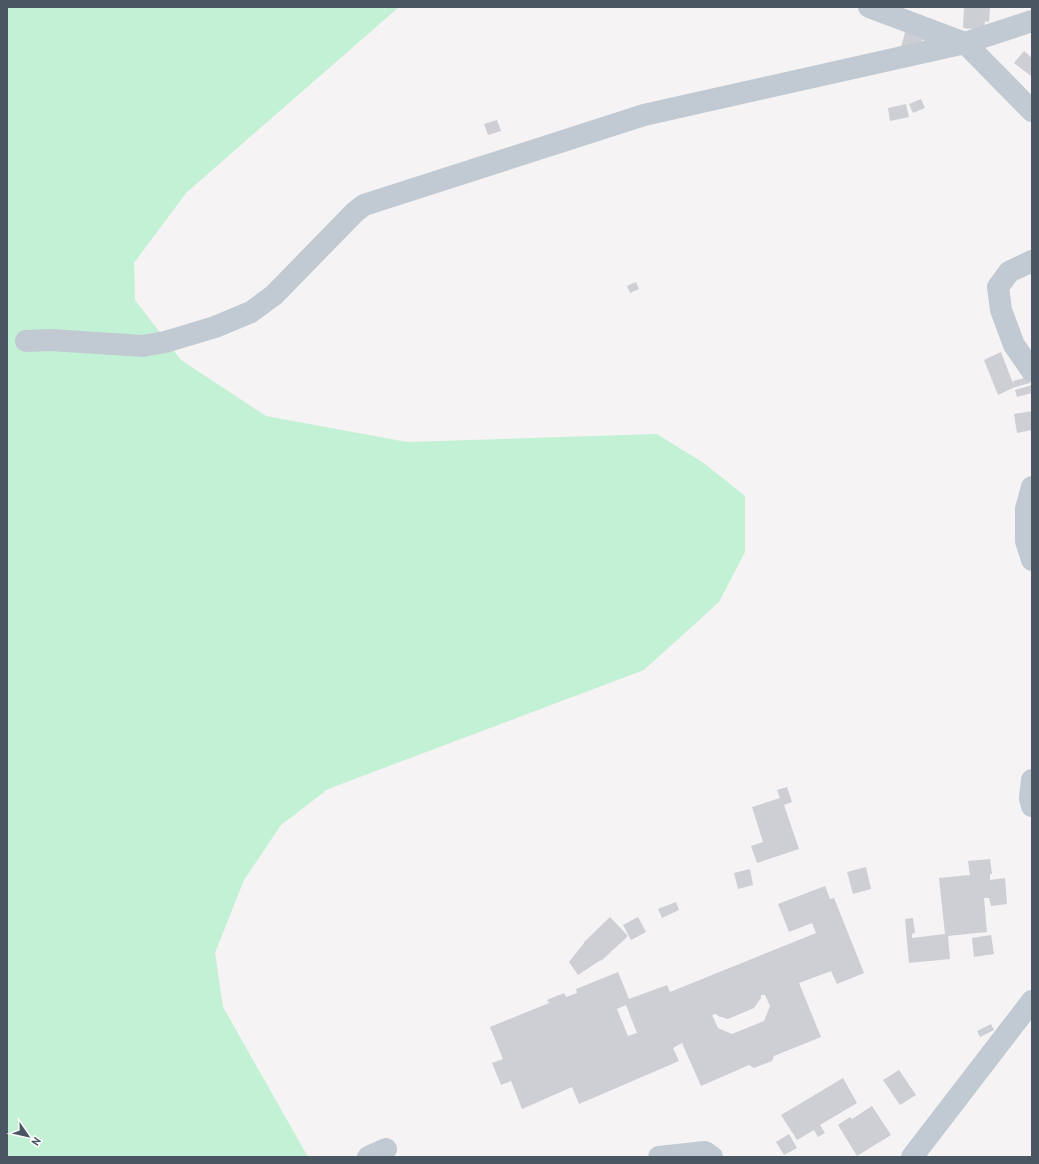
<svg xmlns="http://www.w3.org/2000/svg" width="1039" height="1164" viewBox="0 0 1039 1164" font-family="'PT Sans',sans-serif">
<rect width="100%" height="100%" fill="#f5f3f3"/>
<path fill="#c3f1d5" d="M7 7H399L186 193 134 263 135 300 181 360 266 416 407 442 657 434 705 464 745 496V552L719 602 644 670 328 789 281 825 244 880 215 953 223 1007 308 1157H7Z"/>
<path fill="#cdcfd5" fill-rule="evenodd" d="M964 7H990L989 22 985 21 984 30 963 28Z
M907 25 940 45 922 40 918 52 901 47Z
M1024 51 1032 58 1031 76 1014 63Z
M921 99 925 108 913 113 909 104Z
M906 104 909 117 890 121 888 108Z
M497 120 501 131 488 135 484 124Z
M636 282 639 289 630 293 627 286Z
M1001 352 1014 386 1013 381 1028 377 1030 383 1015 387 998 395 984 360Z
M1032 385V393L1017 397 1015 390Z
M1032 411V430L1017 433 1014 414Z
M787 787 792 802 784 805 799 849 757 863 751 846 763 842 752 807 780 798 777 790Z
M990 859 992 874H990V880L1005 878 1007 904 991 906 989 898H984L987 932 948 936 950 959 909 963 905 919 913 918 915 933 912 934V938L945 934 939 878 970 875 968 861Z
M866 867 871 889 853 894 847 872Z
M750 869 753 885 738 889 734 873Z
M825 886 830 899 834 898 864 973 837 984 831 971 799 983 821 1037 774 1056 772 1061 754 1068 749 1065 701 1086 682 1043 673 1048 679 1061 579 1104 572 1087 522 1109 511 1081 501 1085 492 1063 503 1059 490 1027 549 1003 547 1000 564 993 566 997 577 993 576 989 618 972 629 999 667 985 670 992 816 933 812 923 789 932 778 904ZM761 995H765L770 1006 764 1021 732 1034 718 1028 712 1015 716 1014 718 1016 728 1019 754 1008 761 998ZM626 1005 637 1033 628 1036 617 1009Z
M676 902 679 910 662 918 658 909Z
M610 917 628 936 601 961V960L578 975 569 962 584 943V942Z
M638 917 646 932 631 940 623 925Z
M991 935 994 954 974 957 972 938Z
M991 1024 994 1030 980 1037 977 1031Z
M899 1070 916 1095 900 1105 883 1080Z
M843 1078 857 1103 820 1125 825 1133 818 1137 814 1130 797 1140 781 1115Z
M872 1106 891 1135 857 1156 838 1125 850 1117 852 1119Z
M789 1134 797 1148 784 1155 776 1142Z"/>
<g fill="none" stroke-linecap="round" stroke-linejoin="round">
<path stroke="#c1cad2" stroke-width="22" d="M869 7 965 43 1032 111
M1032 261 1009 272 998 287 1001 310 1014 345 1032 371
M26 341 51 340 143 346 165 342 215 327 251 312 274 295 355 212 364 205 644 115 965 43 1032 21
M1032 487 1026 509V541L1032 560
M1032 780 1030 798 1032 806
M368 1157 386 1149
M659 1157 705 1152 712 1157
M912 1157 1032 1001"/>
</g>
<rect width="1039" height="1164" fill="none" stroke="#4a5661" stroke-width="16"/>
<g transform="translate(28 1136) rotate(124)" stroke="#ffffff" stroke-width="3" paint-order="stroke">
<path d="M0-3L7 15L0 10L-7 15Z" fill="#4a5661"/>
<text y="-6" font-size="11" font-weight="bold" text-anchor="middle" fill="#4a5661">N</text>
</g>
</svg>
